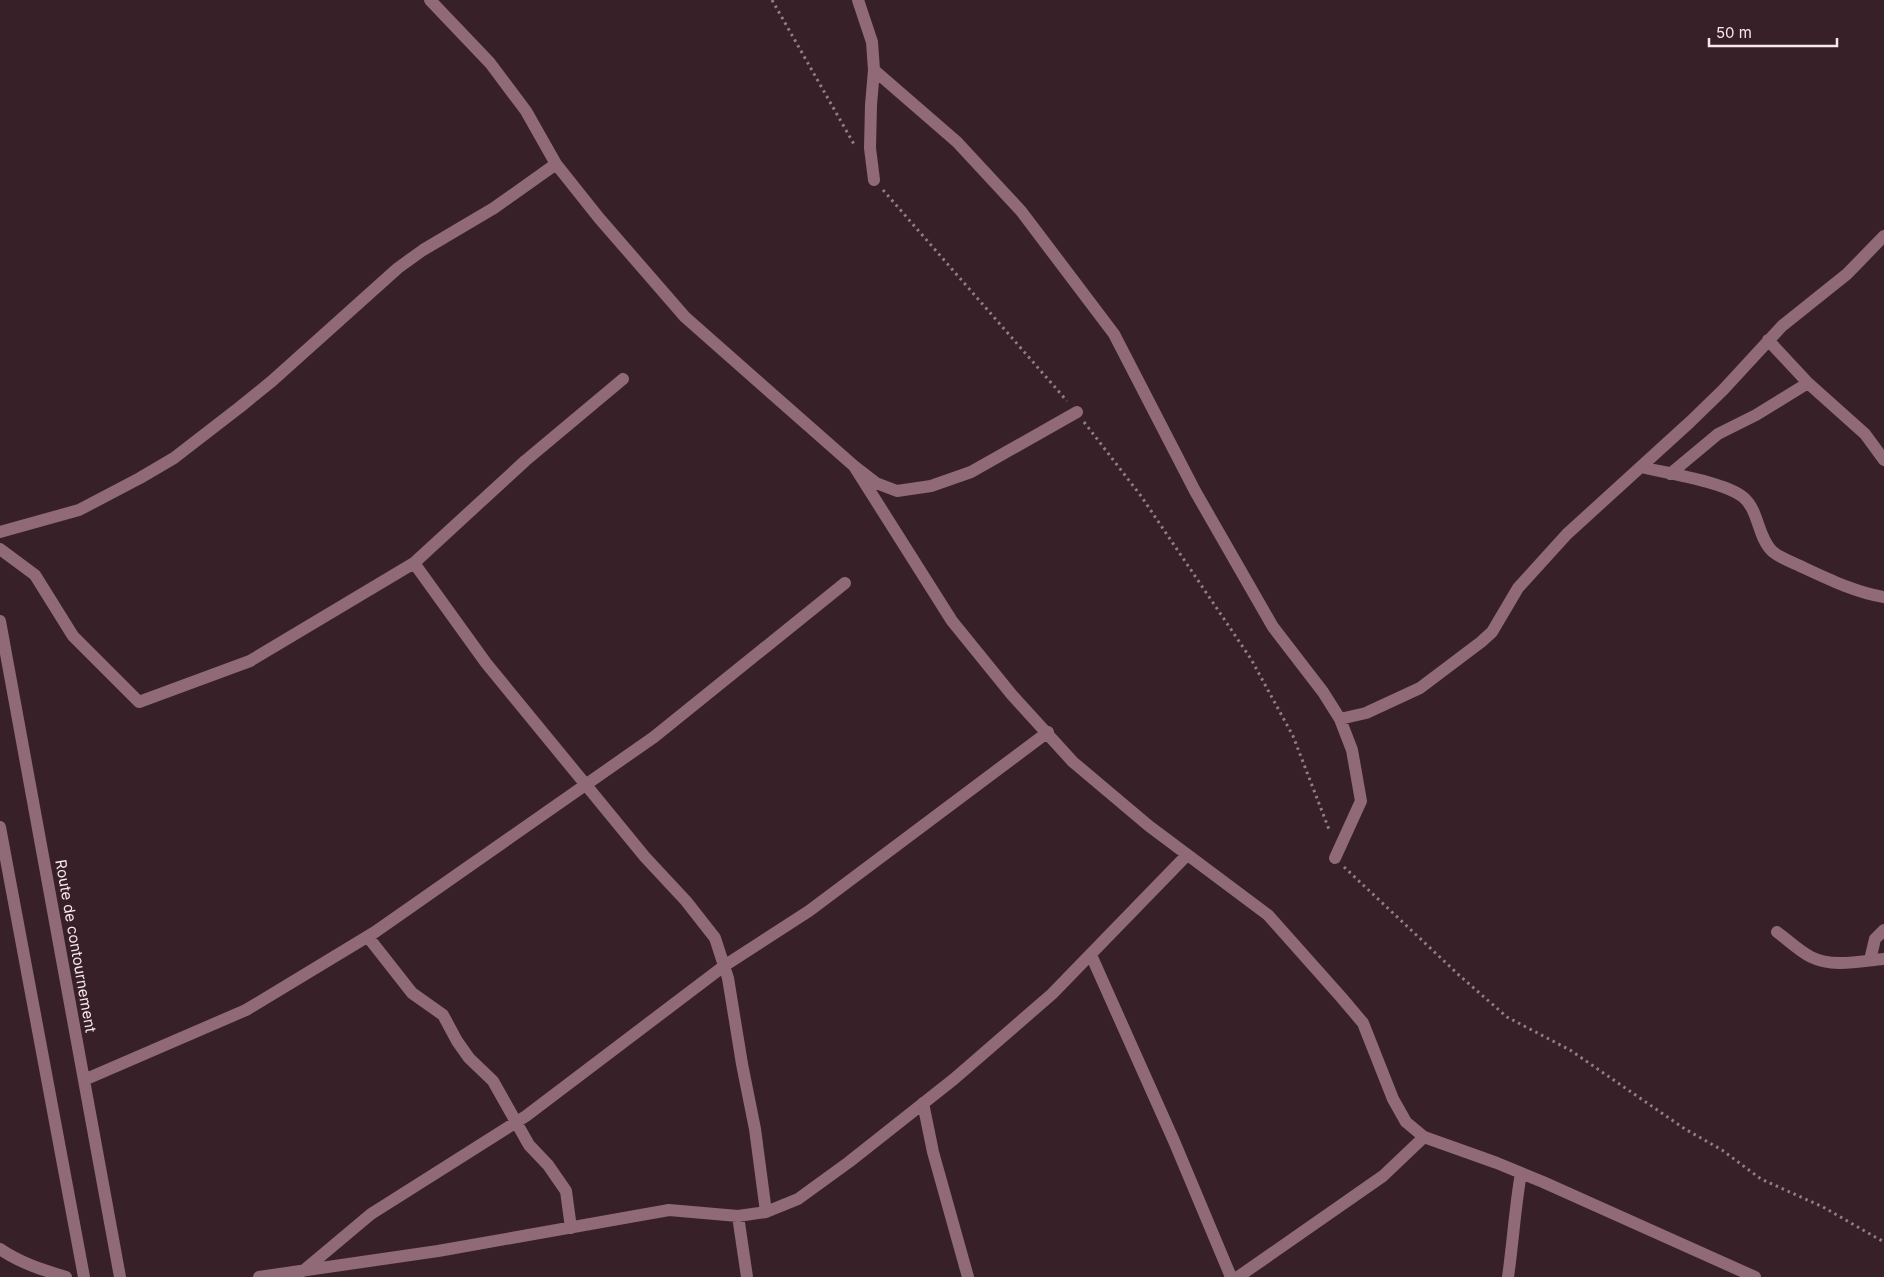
<svg xmlns="http://www.w3.org/2000/svg" width="1884" height="1277" viewBox="0 0 1884 1277" font-family="Inter,sans-serif">
<rect width="100%" height="100%" fill="#372028"/>
<g fill="none" stroke-linecap="round" stroke-linejoin="round">
<path stroke="#917e84" stroke-width="3" stroke-dasharray="2.5 4" stroke-linecap="butt" d="M772 0 855 146
M883 190 1067 401
M1084 422 1141 496 1251 659 1293 736 1330 832
M1344 867 1460 976 1507 1017 1570 1050 1685 1129 1722 1150 1761 1179 1823 1207 1884 1242"/>
<path stroke="#906a77" stroke-width="12" d="M430 0 490 63 526 111 556 164 599 218 685 317 854 466 876 483 897 491 931 486 971 472 1077 412
M858 0 872 42 874 70 871 105 870 148 874 180
M874 70 957 142 1021 211 1114 334 1195 491 1273 627 1323 692 1340 719 1352 750 1361 801 1335 858
M1768 340 1808 383
M854 466 952 621 1012 695 1073 762 1149 826 1268 915 1341 997 1363 1023 1393 1099 1406 1122 1424 1137 1497 1163 1543 1182 1755 1277
M1641 467C1666 473 1725 482 1743 497 1759 510 1757 536 1772 551 1778 557 1790 561 1798 565 1826 578 1854 592 1884 597
M1670 474 1718 434 1756 415 1808 383 1865 434 1884 460
M0 532 79 510 140 478 174 458 240 407 272 381 398 268 423 250 494 208 556 164
M0 549 35 575 73 636 139 702 250 661 414 563 525 461 623 379
M414 563 486 663 645 857 686 901 715 938 728 978 742 1064 755 1129 766 1212
M0 621 120 1277
M1340 719 1366 713 1420 688 1481 642 1492 632 1518 588 1567 534 1690 422 1723 390 1782 326 1847 274 1884 236
M0 827 84 1277
M1777 932C1788 940 1799 951 1811 957 1833 968 1861 961 1884 959
M368 937 412 993 443 1015 457 1041 469 1058 493 1081 529 1145 548 1165 566 1191 571 1228
M1091 955 1174 1141 1231 1277
M1870 960 1875 939 1884 930
M84 1080 246 1010 375 932 654 737 845 583
M923 1103 933 1152 968 1277
M738 1216 747 1277
M0 1249C20 1263 43 1270 66 1277
M303 1271 371 1214 526 1116 724 966 809 911 1048 732
M259 1277 438 1251 669 1210 738 1216 766 1212 798 1199 849 1162 954 1079 1052 994 1187 855
M1238 1277 1383 1176 1424 1137
M1508 1277C1513 1242 1515 1207 1521 1173"/>
</g>
<g text-anchor="middle" dominant-baseline="central" stroke-width="5" stroke-linejoin="round" paint-order="stroke">
<g font-size="15" fill="#f8e8ed" stroke="#372028">
<text transform="translate(76 946) rotate(80)">Route de contournement</text>
</g>
</g>
<path d="M1709 38v8h128v-8" fill="none" stroke="#f8e8ed" stroke-width="2.5"/>
<text x="1716" y="38" font-size="15" fill="#f8e8ed" stroke="#372028" stroke-width="4" paint-order="stroke">50 m</text>
</svg>
